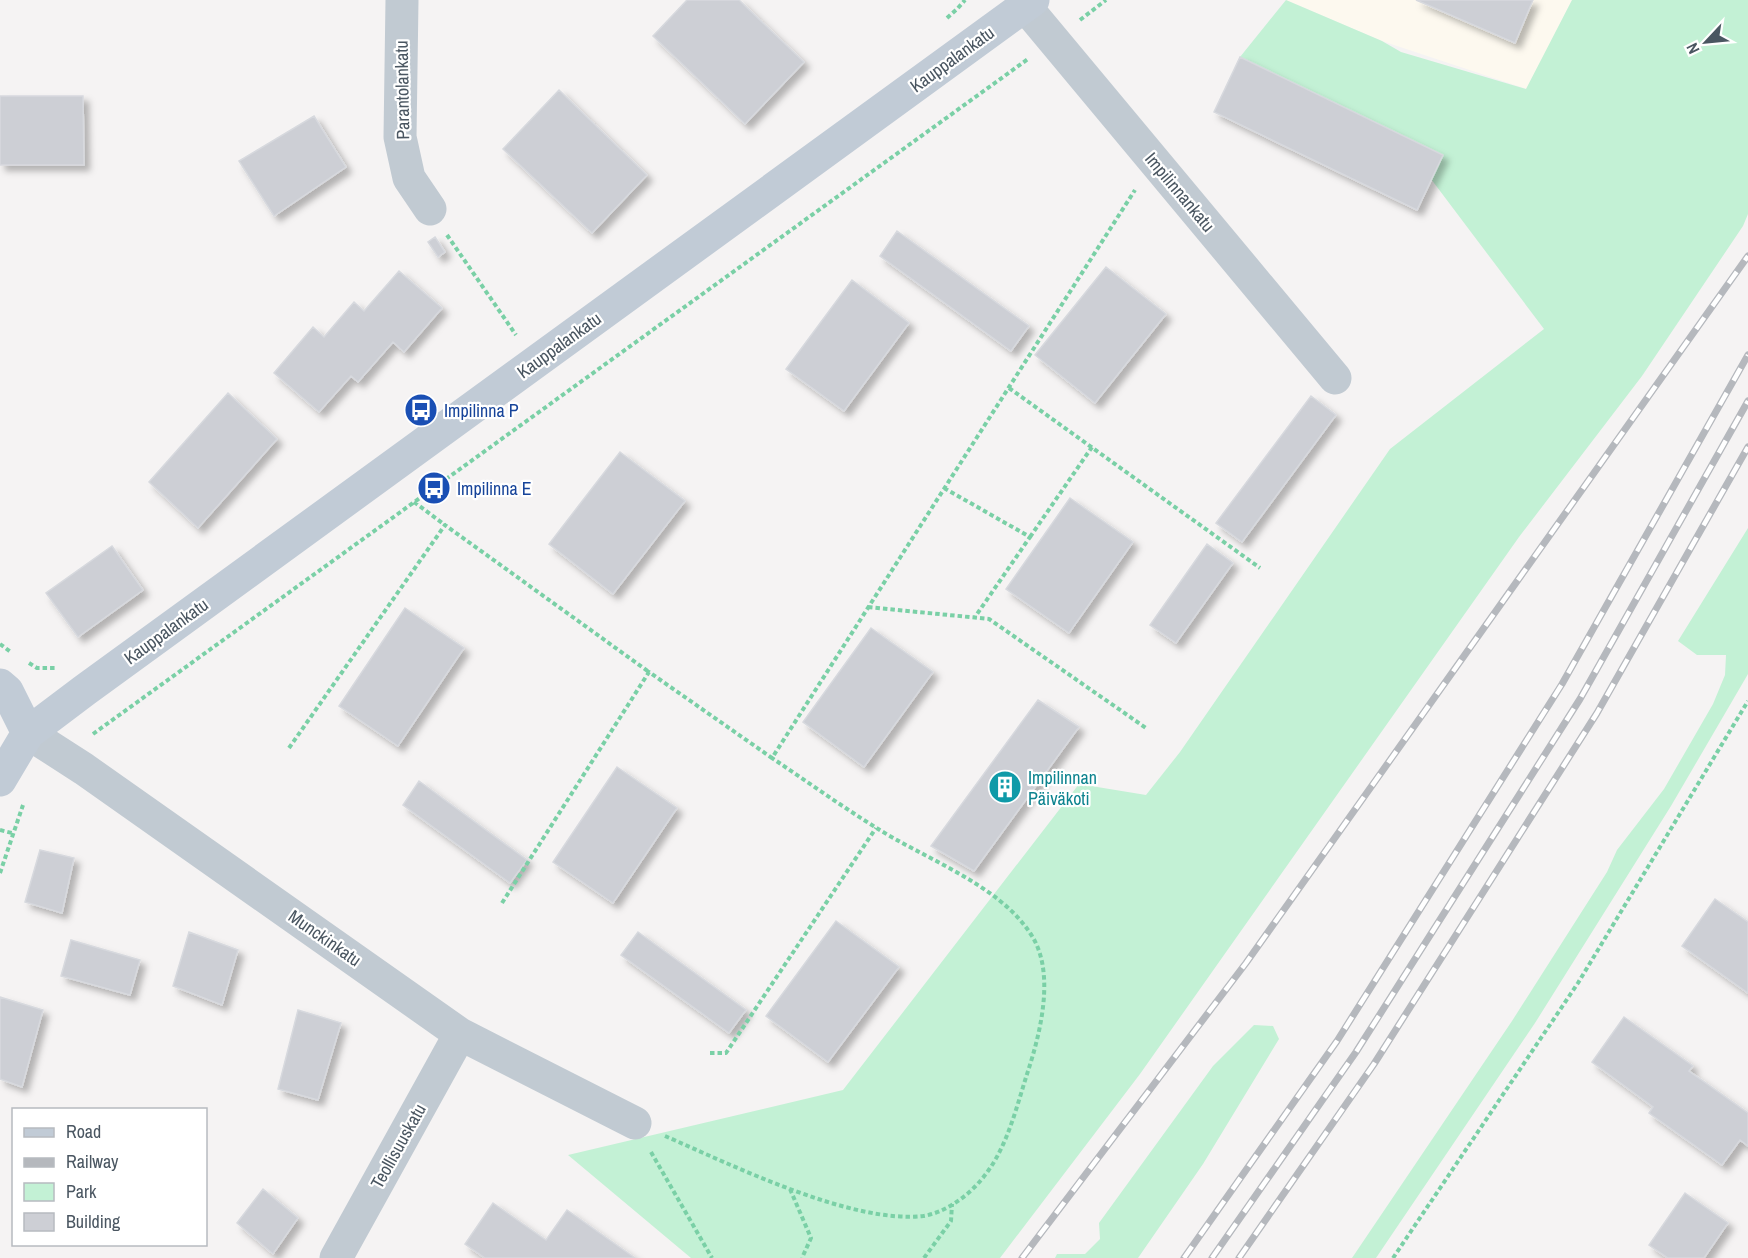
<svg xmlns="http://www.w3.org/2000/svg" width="1748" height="1258" viewBox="0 0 1748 1258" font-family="'Archivo Narrow',sans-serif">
<defs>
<filter id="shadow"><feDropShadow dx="5.5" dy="5.5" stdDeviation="3" flood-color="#0004"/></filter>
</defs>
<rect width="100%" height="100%" fill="#f5f3f3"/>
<path fill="#fdf9ef" d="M1286 0H1572L1527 89 1382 41Z"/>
<path fill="#c3f1d5" d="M1286 0 1382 41 1401 52 1526 89 1572 0H1748V214L1743 226 1642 376 1519 537 1140 1074 1000 1258H691L568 1155 843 1090 1079 784 1146 795 1180 752 1390 449 1544 329 1431 179 1443 155 1240 57Z
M1748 528V674L1671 806 1535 1023 1376 1258H1352L1512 1021 1607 872 1617 850 1664 789 1713 704 1725 675 1726 655H1697L1678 641Z
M1254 1025 1273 1026 1279 1039 1203 1164 1138 1258H1055L1057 1254H1085L1100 1239 1099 1223 1213 1066Z"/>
<path fill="#cdcfd5" stroke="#d7d9de" stroke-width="1.5" filter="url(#shadow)" d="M687 0H739L804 62 745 124 653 36Z
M1416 0H1533L1515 43Z
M1240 57 1443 155 1417 210 1214 112Z
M559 90 647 175 592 233 503 149Z
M0 96H83L84 165H0Z
M314 116 346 167 274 216 239 161Z
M897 231 1029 326 1011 351 880 256Z
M435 237 445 252 438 257 428 242Z
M1106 267 1166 314 1095 403 1035 355Z
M399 271 442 308 404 352 393 342 358 382 351 376 319 412 274 373 313 327 324 337 354 302 364 311Z
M852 280 909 323 844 411 786 369Z
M228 393 277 439 198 528 149 482Z
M1311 396 1336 415 1242 542 1216 523Z
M620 452 685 501 613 594 549 544Z
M1070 498 1133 542 1069 633 1006 589Z
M1207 544 1233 563 1176 643 1150 625Z
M112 546 143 590 78 637 46 593Z
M405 608 464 648 398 746 339 706Z
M871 628 933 672 864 767 803 722Z
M1038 700 1079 727 974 871 931 846Z
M617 767 677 808 613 903 553 862Z
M419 781 527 860 510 883 403 805Z
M40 850 74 858 62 913 25 902Z
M1715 899 1748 922V993L1682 946Z
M836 921 899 967 828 1062 766 1016Z
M189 932 238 950 222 1005 173 986Z
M638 932 746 1010 729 1033 621 955Z
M71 940 140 960 130 995 61 976Z
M0 997 43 1010 22 1087 0 1079Z
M298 1010 341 1023 318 1100 278 1089Z
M1624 1017 1693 1066 1689 1071 1748 1113V1146L1740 1140 1722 1165 1649 1113 1653 1107 1592 1062Z
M263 1189 298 1218 273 1254 237 1223Z
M1685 1193 1728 1223 1704 1258H1668L1649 1245Z
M493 1203 546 1240 567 1210 635 1258H485L465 1244Z"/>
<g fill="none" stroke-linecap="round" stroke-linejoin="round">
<path stroke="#7ad0a6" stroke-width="4" stroke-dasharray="4.5 3" stroke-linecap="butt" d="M958 8 965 0
M947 18 957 9
M1080 20 1106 0
M447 235 516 335
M1009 388 1260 568
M944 488 1030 537 975 617
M414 502 445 525
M1030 537 1092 447
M868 607 989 619 1146 728
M0 644 12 653
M29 663 37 668H56
M93 734 1028 59
M289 748 445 525 649 672
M0 830 12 833
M0 873 23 805
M502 903 649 672 772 758 1135 190
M710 1053H726L876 828
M665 1136C732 1165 851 1224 923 1216 944 1213 967 1197 981 1180 1007 1150 1016 1108 1028 1071 1041 1031 1056 970 1030 933 998 884 923 858 875 827 840 805 806 781 772 758
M651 1152 712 1258
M790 1189 811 1238 802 1258
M924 1258 951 1221 952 1204
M1393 1258 1578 983 1748 701"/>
<path stroke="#c1cad2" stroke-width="33" d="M402 0 400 137 409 178 430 209
M1025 6 1335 378
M28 733 84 769 460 1034 635 1123
M336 1258 460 1034"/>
<path stroke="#c1cbd6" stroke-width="33" d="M0 685 7 691 28 733
M0 780 28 733 85 690 1033 0"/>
<defs>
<path id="rail" d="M1022 1258 1246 963 1748 256
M1184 1258 1337 1041 1562 684 1748 355
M1212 1258 1356 1052 1580 699 1748 401
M1239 1258 1374 1064 1597 713 1748 447"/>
</defs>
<use href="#rail" stroke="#b5b8bd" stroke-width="7"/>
<use href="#rail" stroke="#fff" stroke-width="4.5" stroke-dasharray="14" stroke-linecap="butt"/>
</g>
<defs>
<symbol id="bus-disc" viewBox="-11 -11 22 22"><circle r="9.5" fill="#1a4fb4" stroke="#fff"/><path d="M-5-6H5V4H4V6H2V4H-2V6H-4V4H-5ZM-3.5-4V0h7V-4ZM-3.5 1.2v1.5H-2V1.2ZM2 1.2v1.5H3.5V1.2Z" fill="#fff"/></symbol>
<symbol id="building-disc" viewBox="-11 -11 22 22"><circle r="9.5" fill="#0f9aa8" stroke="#fff"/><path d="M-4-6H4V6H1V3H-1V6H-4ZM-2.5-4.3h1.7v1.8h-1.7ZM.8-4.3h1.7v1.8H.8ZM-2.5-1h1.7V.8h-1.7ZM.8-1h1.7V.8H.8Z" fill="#fff"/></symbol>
</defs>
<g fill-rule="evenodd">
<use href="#bus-disc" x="402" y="391" width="38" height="38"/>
<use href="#bus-disc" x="415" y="469" width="38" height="38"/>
<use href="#building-disc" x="986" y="768" width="38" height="38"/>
</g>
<g text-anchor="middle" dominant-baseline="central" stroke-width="4.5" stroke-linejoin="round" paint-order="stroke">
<g font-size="18" fill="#4a5661" stroke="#fff">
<text transform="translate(952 59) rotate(-36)">Kauppalankatu</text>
<text transform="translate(402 90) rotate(-91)">Parantolankatu</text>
<text transform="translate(1180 192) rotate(50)">Impilinnankatu</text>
<text transform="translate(559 345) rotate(-36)">Kauppalankatu</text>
<text transform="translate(166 631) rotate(-36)">Kauppalankatu</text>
<text transform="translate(325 938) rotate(35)">Munckinkatu</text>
<text transform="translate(398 1146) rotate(-61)">Teollisuuskatu</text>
</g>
<g font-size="18" fill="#164399" stroke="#fff" text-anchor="start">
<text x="444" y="410">Impilinna P</text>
<text x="457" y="488">Impilinna E</text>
</g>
<g font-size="18" fill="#0d838f" stroke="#fff" text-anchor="start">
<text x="1028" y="777">Impilinnan<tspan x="1028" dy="21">Päiväkoti</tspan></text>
</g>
</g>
<rect x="12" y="1108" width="195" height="138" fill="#ffffff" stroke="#b7bbc0" stroke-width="1.5"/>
<rect x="24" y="1128" width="30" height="9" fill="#c1cbd6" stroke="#b7bbc0" stroke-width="1.5"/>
<text x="66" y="1138" font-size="18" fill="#4a5661">Road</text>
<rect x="24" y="1158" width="30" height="9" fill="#b5b8bd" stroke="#b7bbc0" stroke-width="1.5"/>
<text x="66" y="1168" font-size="18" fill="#4a5661">Railway</text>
<rect x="24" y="1183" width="30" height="18" fill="#c3f1d5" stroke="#b7bbc0" stroke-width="1.5"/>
<text x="66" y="1198" font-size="18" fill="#4a5661">Park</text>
<rect x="24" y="1213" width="30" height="18" fill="#cdcfd5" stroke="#b7bbc0" stroke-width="1.5"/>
<text x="66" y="1228" font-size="18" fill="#4a5661">Building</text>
<g transform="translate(1706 42) rotate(244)" stroke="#ffffff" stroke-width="4.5" paint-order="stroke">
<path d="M0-4.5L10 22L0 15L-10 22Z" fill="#4a5661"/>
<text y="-9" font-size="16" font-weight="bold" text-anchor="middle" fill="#4a5661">N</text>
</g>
</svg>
